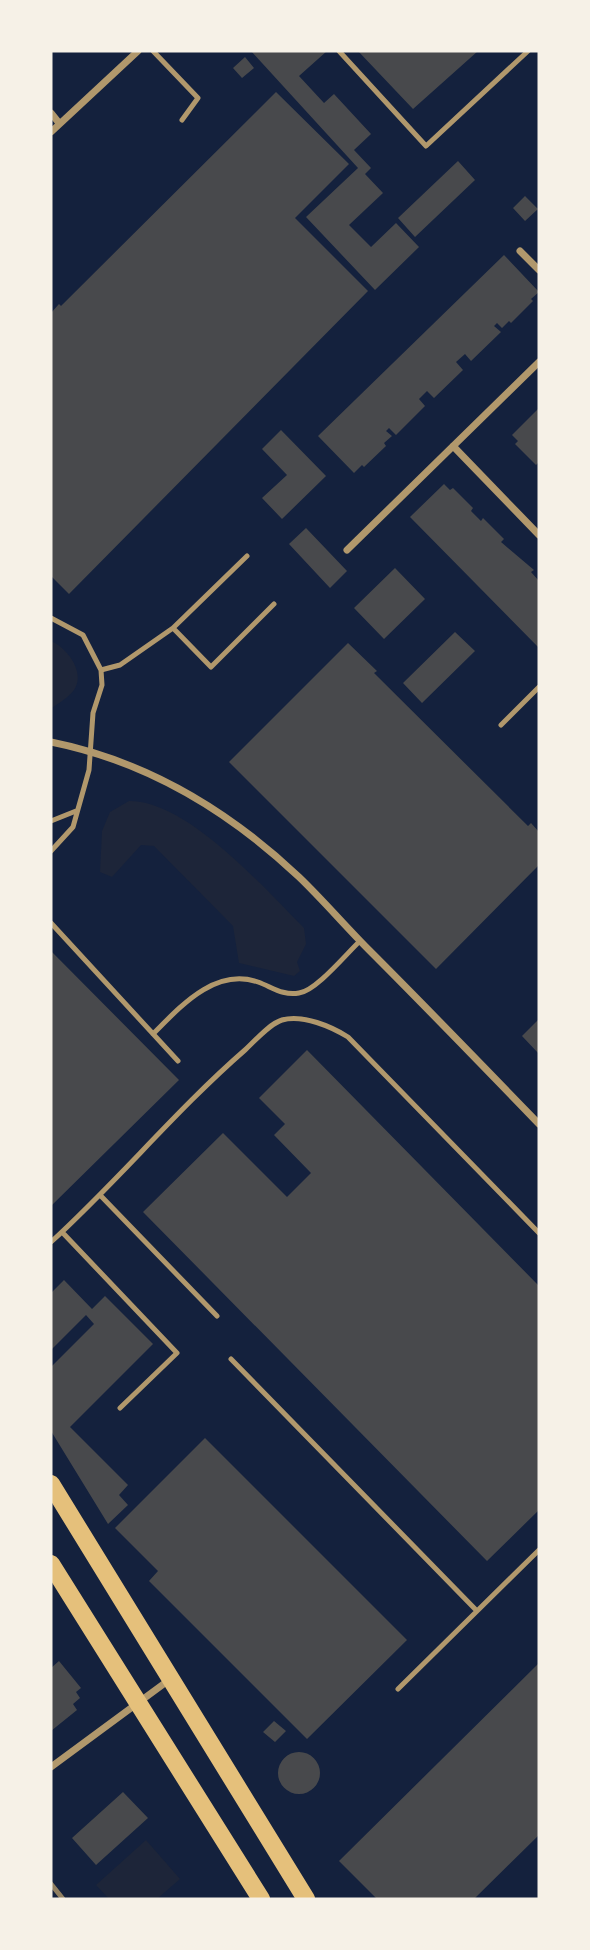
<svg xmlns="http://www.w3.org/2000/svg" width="590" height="1950" viewBox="0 0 590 1950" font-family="Figtree,sans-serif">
<rect width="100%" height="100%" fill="#14213d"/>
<path fill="#1d2539" d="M51 641C67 648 86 672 74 690 69 697 59 703 52 708Z
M129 801C187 800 265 889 304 928L306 944 297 962 300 971 294 976 239 963 233 926 154 846 141 845 112 877 100 872 102 831 110 812Z
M146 1840 180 1879 157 1899H109L96 1885Z"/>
<path fill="#48494c" d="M251 51H327L299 76 324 103 334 94 371 134 354 150 371 168 365 174 383 193 349 225 371 247 396 223 419 247 375 290 306 217 358 168Z
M358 51H478L413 109Z
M245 57 254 68 242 78 233 68Z
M276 92 349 164 295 218 368 291 69 594 51 576V313L59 304 61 306Z
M458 161 475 180 415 237 398 218Z
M525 196 538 209 525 221 513 208Z
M504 255 539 292 531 299 533 301 511 323 509 321 502 328 497 323 494 326 501 332 471 361 465 354 456 362 463 370 434 398 427 391 419 399 425 406 396 435 389 428 386 431 392 436 384 443 386 446 364 467 362 465 354 473 318 436Z
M539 408V462L536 465 515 444 518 441 512 435Z
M281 430 326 476 282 519 262 498 287 475 262 449Z
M444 484 450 490 453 488 473 508 471 511 481 521 483 518 504 539 501 542 534 570 531 572 539 581V648L410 517Z
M306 528 347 571 330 588 289 544Z
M395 568 425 599 384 639 354 608Z
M455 632 475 651 422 703 403 683Z
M348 643 377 671 374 673 528 826 531 823 539 832V865L436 969 229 762Z
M51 951 179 1080 51 1206Z
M539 1019V1054L522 1036Z
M307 1050 539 1286V1510L487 1561 143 1212 223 1133 287 1197 311 1173 274 1135 285 1124 259 1098Z
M64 1280 92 1309 105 1296 153 1344 70 1427 128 1485 119 1495 128 1505 108 1524 51 1431V1367L94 1324 86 1315 51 1350V1293Z
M205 1438 407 1640 307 1739 149 1581 158 1571 115 1528Z
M59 1661 81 1688 76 1692 80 1698 73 1704 77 1710 51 1731V1668Z
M539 1663V1835L474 1899H377L339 1861Z
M274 1721 286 1731 275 1742 263 1732Z
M278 1773a21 21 0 1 1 42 0a21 21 0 1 1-42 0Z
M123 1792 148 1818 96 1865 72 1838Z"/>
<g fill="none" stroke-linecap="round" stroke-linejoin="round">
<path stroke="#b1986c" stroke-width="5" d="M153 51 198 98 182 120
M339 51 426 146 528 51
M51 618 83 635 101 670 102 685 93 713 89 770 73 827 51 851
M173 628 247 556
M101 670 120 665 173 628 211 667 274 604
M501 725 539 687
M51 821 76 811
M51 923 178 1061
M153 1034C180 1007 215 967 258 982 272 987 283 996 299 993 316 991 346 954 360 941
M100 1195 217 1316
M62 1232 177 1353 120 1408
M51 1242C118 1181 176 1110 245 1050 255 1041 269 1024 282 1020 303 1014 332 1027 348 1037L539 1233
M231 1359 477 1611
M398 1689 539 1550"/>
<path stroke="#b1986c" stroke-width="7" d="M51 113 59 123
M51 132 138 51
M520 251 539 270
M453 446 539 535
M347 550 539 362
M51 742C146 761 229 811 299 877 323 900 345 926 369 950 426 1007 483 1066 539 1124
M51 1767 169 1680"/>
<path stroke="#e5c07b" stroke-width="18" d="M51 1484 306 1899
M51 1564 261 1899"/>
<path stroke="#918062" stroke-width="5" d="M51 1884 63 1899"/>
</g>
<rect width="590" height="1950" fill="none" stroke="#f6f1e7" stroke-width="105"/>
</svg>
